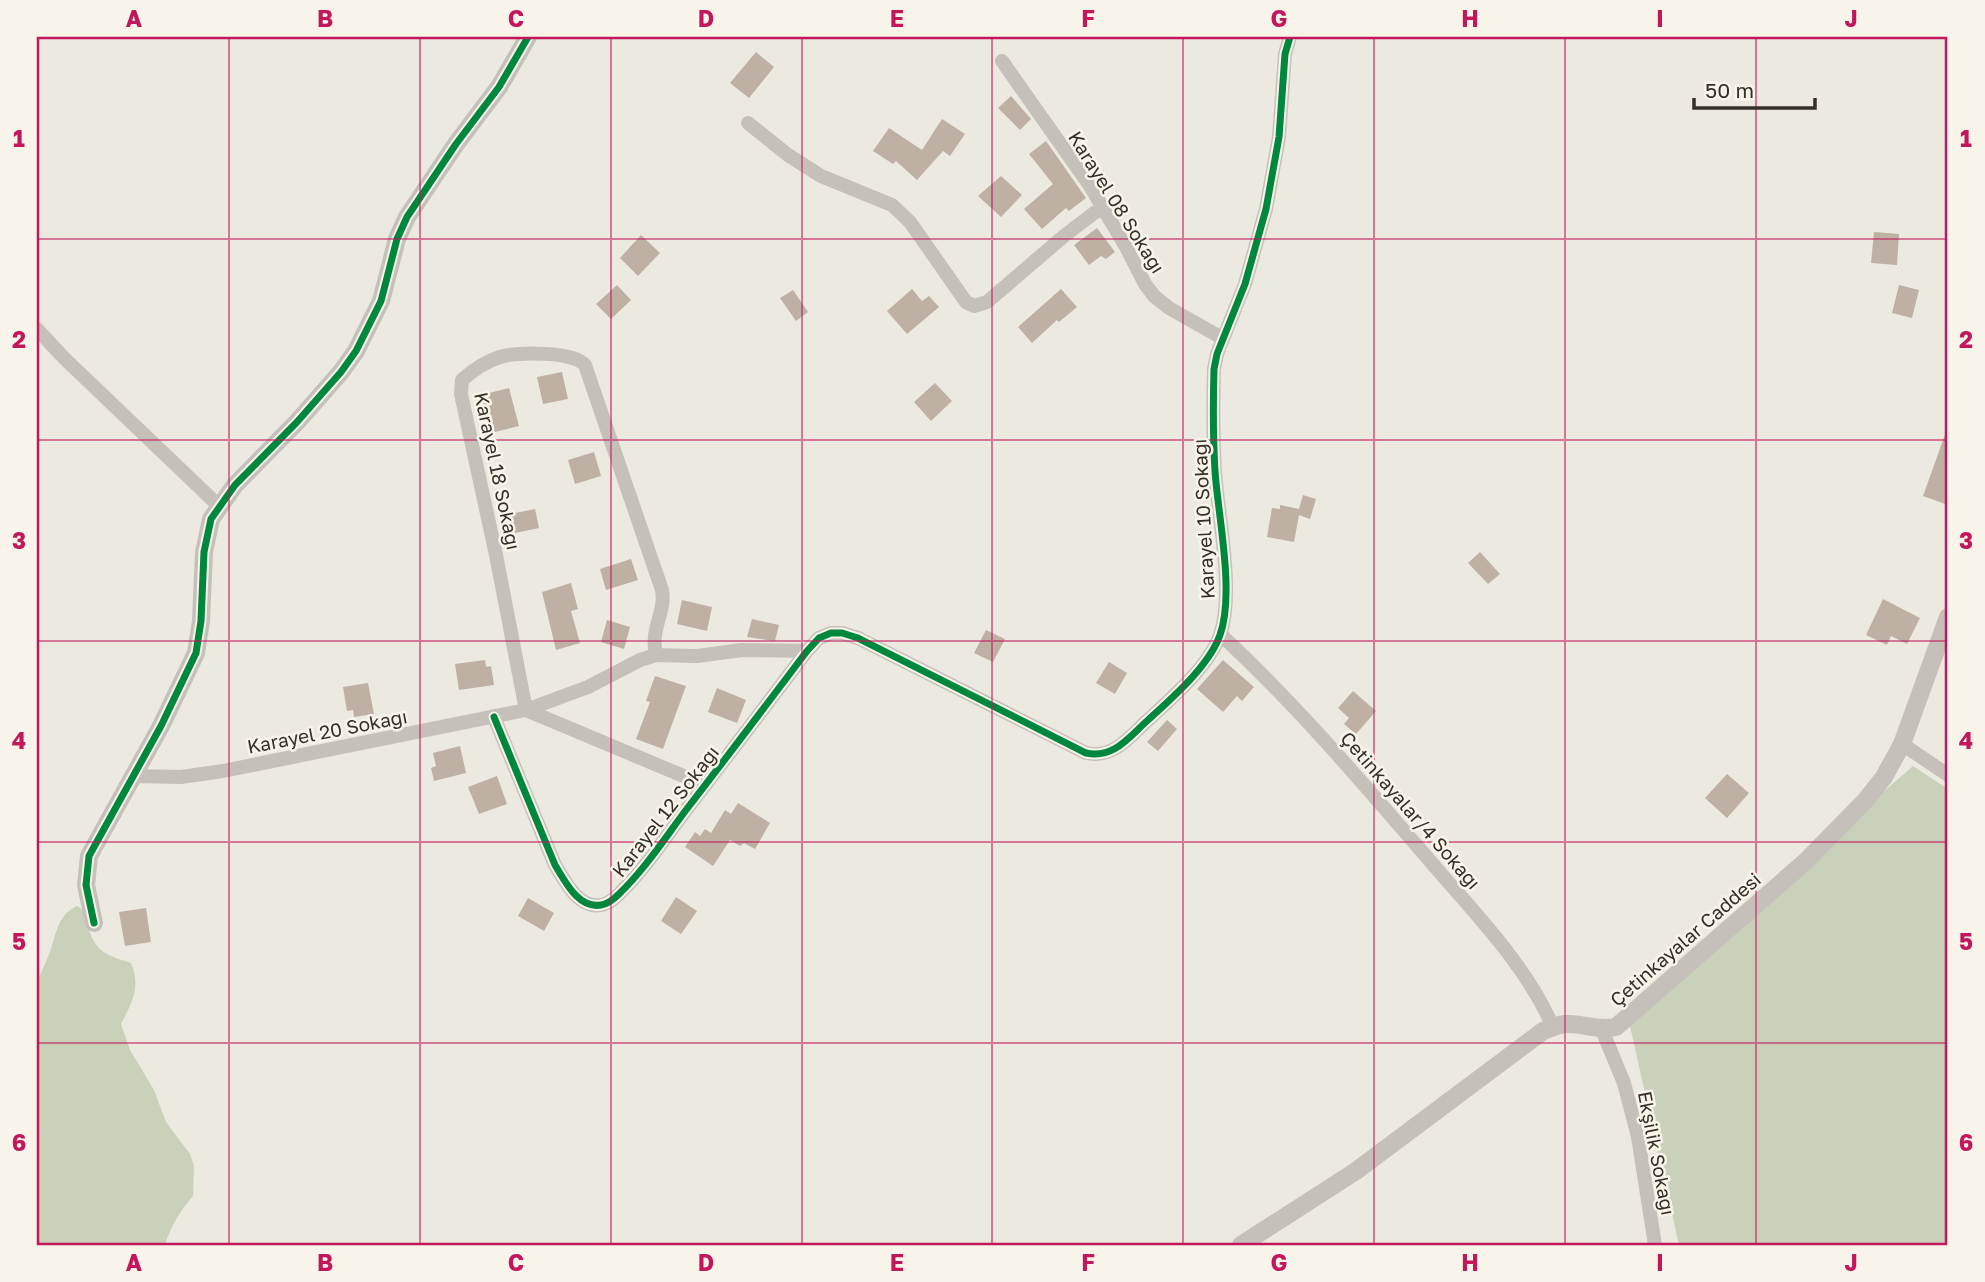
<svg xmlns="http://www.w3.org/2000/svg" width="1985" height="1282" viewBox="0 0 1985 1282" font-family="'Golos Text',sans-serif">
<rect width="100%" height="100%" fill="#ece9e0"/>
<path fill="#c9d1bb" d="M1913 766 1948 789V1245H1679L1630 1026 1733 923Z
M77 906 83 910C88 926 91 947 109 955 116 959 124 960 131 963 141 987 132 1003 121 1024L130 1050 154 1090 166 1122 190 1154 194 1166 193 1196C180 1211 171 1226 165 1245H37V981C42 971 47 960 51 949 57 931 58 915 77 906Z"/>
<path fill="#beb1a4" d="M756 52 774 67 749 98 730 83Z
M1011 96 1031 119 1020 130 998 108Z
M942 119 965 134 950 156 943 151 917 180 896 161 893 164 873 151 889 128 922 150Z
M1046 141 1086 198 1069 211 1066 208 1042 229 1024 209 1053 184 1029 154Z
M1001 176 1022 195 1001 217 978 196Z
M1097 228 1115 252 1106 259 1101 256 1089 265 1074 245Z
M1874 232 1899 234 1897 265 1871 263Z
M641 235 660 253 638 276 620 258Z
M617 285 631 300 611 319 596 304Z
M1899 285 1919 290 1912 318 1892 313Z
M912 289 922 301 929 296 939 307 907 334 887 311Z
M1061 289 1077 307 1059 322 1057 320 1032 343 1018 327Z
M793 290 808 312 796 321 780 298Z
M562 372 568 399 543 404 537 377Z
M935 383 952 401 931 421 914 402Z
M509 388 519 426 491 433 481 395Z
M1947 429 1948 430V505L1923 496Z
M594 452 601 476 575 484 568 460Z
M1303 495 1316 499 1310 519 1299 515 1294 542 1267 537 1272 508 1280 509V505L1299 509Z
M535 509 539 528 515 533 510 514Z
M1480 552 1500 574 1488 584 1468 563Z
M631 559 638 580 606 590 600 569Z
M571 583 578 609 571 611 580 643 556 650 542 592Z
M1883 599 1920 618 1907 644 1891 636 1887 645 1866 635Z
M682 600 712 607 707 631 677 624Z
M752 619 779 625 775 641 747 637Z
M607 620 630 627 624 649 601 642Z
M986 630 1005 639 993 662 974 653Z
M485 660 486 667 491 666 494 685 459 690 455 664Z
M1223 660 1254 687 1242 701 1237 696 1223 712 1197 689Z
M1109 662 1127 673 1115 694 1096 683Z
M655 676 686 686 663 749 636 739 650 702 646 701Z
M368 683 374 714 354 717 353 710 347 711 343 687Z
M717 688 746 700 737 723 708 712Z
M1353 691 1376 711 1356 734 1344 724 1349 718 1338 708Z
M1167 720 1177 729 1158 751 1147 742Z
M460 746 466 773 434 781 431 768 436 766 433 753Z
M1727 774 1749 793 1727 818 1705 798Z
M497 776 507 804 479 814 468 787Z
M738 803 770 823 755 849 744 843 740 846 730 840 713 866 685 847 695 832 700 836 705 829 711 833 725 810 731 814Z
M676 897 697 911 681 934 661 921Z
M528 898 554 913 544 931 518 916Z
M146 908 151 942 125 946 119 912Z"/>
<g fill="none" stroke-linecap="round" stroke-linejoin="round">
<path stroke="#c5c1ba" stroke-width="14" d="M1002 61 1090 186 1126 247 1145 284 1154 296 1169 308 1222 338
M748 123 788 155 821 176 892 205 910 222 966 302 974 306 987 302 1064 236 1102 207
M37 329 64 358 219 506
M1220 634C1299 707 1367 788 1437 869 1479 918 1527 967 1553 1027
M526 710 496 555 461 394 462 380C472 371 487 361 500 357 517 352 574 351 585 365L662 590C666 613 650 627 656 655
M526 710 705 785
M494 717 555 865C565 881 578 909 601 905 608 904 614 899 619 894 645 869 665 838 686 810 727 757 767 704 807 651L819 638 831 633H842L858 638 1086 753C1114 759 1129 737 1148 720 1172 698 1209 666 1220 635 1235 593 1218 516 1215 471 1213 437 1213 403 1214 369L1217 354 1245 284 1266 209 1279 137 1285 54 1290 37
M1902 744 1948 775
M133 776 181 777 223 771 526 710 588 687 640 660 656 655 697 656 742 650 807 651
M1602 1030 1624 1083 1638 1137 1655 1245"/>
<path stroke="#c5c1ba" stroke-width="18" d="M94 923 86 885 89 856 161 726 196 653 201 621 204 552 211 519 235 485 297 422 341 372 356 351 381 301 397 239 407 217 456 144 499 87 528 37
M1241 1245 1356 1171 1543 1031C1550 1028 1557 1025 1565 1024 1583 1023 1597 1031 1616 1027L1805 862 1865 801 1884 777 1902 744 1948 617"/>
<defs>
<path id="cycleway" d="M494 717 555 865C565 881 578 909 601 905 608 904 614 899 619 894 645 869 665 838 686 810 727 757 767 704 807 651L819 638 831 633H842L858 638 1086 753C1114 759 1129 737 1148 720 1172 698 1209 666 1220 635 1235 593 1218 516 1215 471 1213 437 1213 403 1214 369L1217 354 1245 284 1266 209 1279 137 1285 54 1290 37
M94 923 86 885 89 856 161 726 196 653 201 621 204 552 211 519 235 485 297 422 341 372 356 351 381 301 397 239 407 217 456 144 499 87 528 37"/>
</defs>
<use href="#cycleway" stroke="#f8f4e9" stroke-width="11"/>
<use href="#cycleway" stroke="#00873e" stroke-width="7"/>
</g>
<path fill="none" stroke="#c2185b" stroke-width="2" stroke-opacity="0.55" d="M229 37V1245M420 37V1245M611 37V1245M802 37V1245M992 37V1245M1183 37V1245M1374 37V1245M1565 37V1245M1756 37V1245M37 239H1948M37 440H1948M37 641H1948M37 842H1948M37 1043H1948"/>
<g text-anchor="middle" dominant-baseline="central" stroke-width="5" stroke-linejoin="round" paint-order="stroke">
<g font-size="19" fill="#352f28" stroke="#f8f4e9">
<text transform="translate(1117 202) rotate(58)">Karayel 08 Sokağı</text>
<text transform="translate(498 471) rotate(78)">Karayel 18 Sokağı</text>
<text transform="translate(1203 519) rotate(-93)">Karayel 10 Sokağı</text>
<text transform="translate(327 731) rotate(-11)">Karayel 20 Sokağı</text>
<text transform="translate(1411 810) rotate(49)">Çetinkayalar/4 Sokağı</text>
<text transform="translate(665 811) rotate(-52)">Karayel 12 Sokağı</text>
<text transform="translate(1685 939) rotate(-41)">Çetinkayalar Caddesi</text>
<text transform="translate(1657 1153) rotate(79)">Ekşilik Sokağı</text>
</g>
</g>
<rect width="1985" height="1282" fill="none" stroke="#f8f4e9" stroke-width="77"/>
<path d="M1694 98v10h121v-10" fill="none" stroke="#352f28" stroke-width="3.5"/>
<text x="1705" y="98" font-size="21" fill="#352f28" stroke="#f8f4e9" stroke-width="5" paint-order="stroke">50 m</text>
<rect x="38" y="38" width="1908" height="1206" fill="none" stroke="#c2185b" stroke-width="2.5"/>
<g font-size="23" text-anchor="middle" font-weight="bold" fill="#c2185b">
<text x="134" y="27">A</text>
<text x="325" y="27">B</text>
<text x="516" y="27">C</text>
<text x="706" y="27">D</text>
<text x="897" y="27">E</text>
<text x="1088" y="27">F</text>
<text x="1279" y="27">G</text>
<text x="1470" y="27">H</text>
<text x="1660" y="27">I</text>
<text x="1851" y="27">J</text>
<text x="19" y="147">1</text>
<text x="1966" y="147">1</text>
<text x="19" y="348">2</text>
<text x="1966" y="348">2</text>
<text x="19" y="549">3</text>
<text x="1966" y="549">3</text>
<text x="19" y="749">4</text>
<text x="1966" y="749">4</text>
<text x="19" y="950">5</text>
<text x="1966" y="950">5</text>
<text x="19" y="1151">6</text>
<text x="1966" y="1151">6</text>
<text x="134" y="1271">A</text>
<text x="325" y="1271">B</text>
<text x="516" y="1271">C</text>
<text x="706" y="1271">D</text>
<text x="897" y="1271">E</text>
<text x="1088" y="1271">F</text>
<text x="1279" y="1271">G</text>
<text x="1470" y="1271">H</text>
<text x="1660" y="1271">I</text>
<text x="1851" y="1271">J</text>
</g>
</svg>
